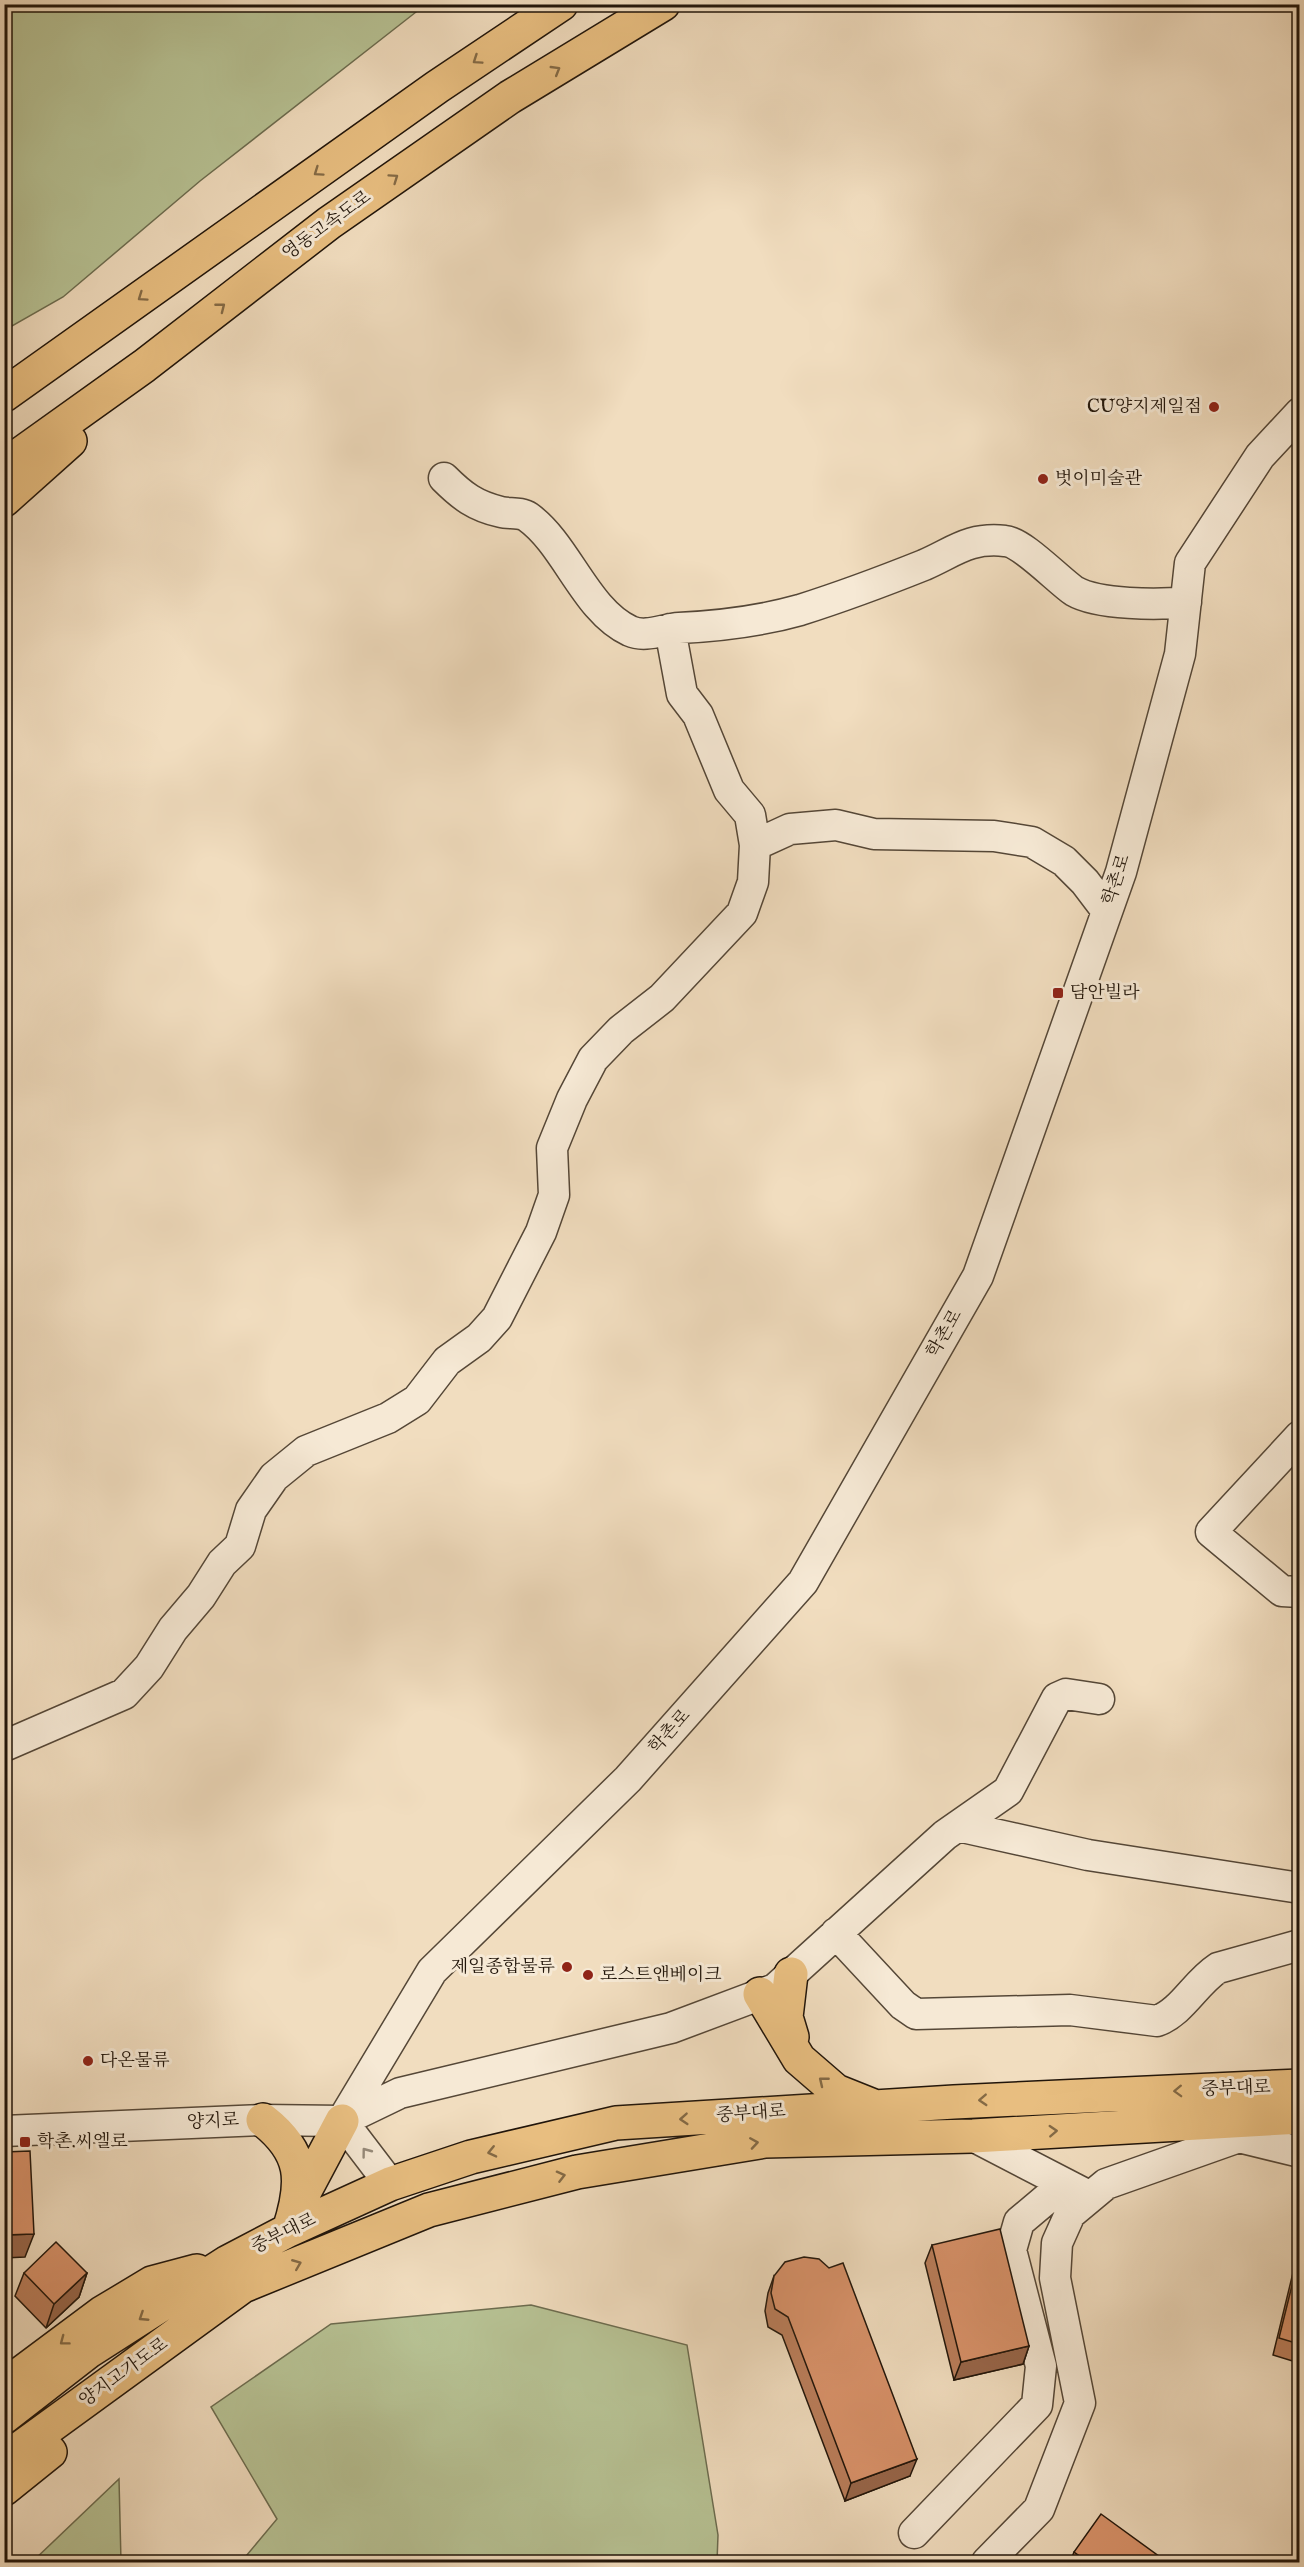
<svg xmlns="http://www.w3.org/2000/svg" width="1304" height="2567" viewBox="0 0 1304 2567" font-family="'IM FELL English','Noto Serif KR',serif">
<rect width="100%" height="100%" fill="#f1ddbf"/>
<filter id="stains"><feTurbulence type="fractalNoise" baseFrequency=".00333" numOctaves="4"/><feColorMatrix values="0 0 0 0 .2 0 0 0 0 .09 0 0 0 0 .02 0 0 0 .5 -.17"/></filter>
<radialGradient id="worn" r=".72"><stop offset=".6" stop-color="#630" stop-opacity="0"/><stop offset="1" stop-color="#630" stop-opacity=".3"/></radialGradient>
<path fill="#b7c294" stroke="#6c6c4f" stroke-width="1.5" d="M5 4H425V5L200 181 63 297 5 330Z
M531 2305 687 2345 718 2535 717 2562H241L277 2519 211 2407 331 2324Z
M119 2479 121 2562H32Z"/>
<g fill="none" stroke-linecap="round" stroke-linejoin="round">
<defs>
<path id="minor" d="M444 478C462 496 475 506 501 512 509 514 521 512 528 517 567 545 585 610 630 631 646 638 663 629 679 628 720 626 761 621 800 610 841 597 884 581 924 565 954 552 969 537 1005 541 1022 542 1058 580 1074 591 1098 605 1159 605 1186 602
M755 845 790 829 836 825 874 834 994 836 1032 842 1064 861 1085 882 1107 911
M1300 1436 1211 1532 1282 1591 1300 1592
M4 1746 124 1694 149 1667 173 1629 201 1596 222 1563 240 1546 251 1510 274 1477 306 1451 388 1418 417 1400 447 1361 479 1338 497 1318 541 1232 554 1195 552 1148 572 1099 593 1059 621 1030 662 998 742 913 753 882 755 845 750 815 729 790 698 715 682 694 670 629
M958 1826 1088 1855 1300 1888
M836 1933 903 2005 916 2014 1070 2010 1157 2021C1182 2012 1195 1983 1218 1968L1300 1945
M342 2121 432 1971 628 1779 803 1582 978 1276 1121 872 1180 654 1190 563 1260 456 1300 413
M342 2121 390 2184
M4 2131 263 2120 342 2121 400 2093 671 2028 775 1989 945 1835 1008 1791 1057 1698 1066 1694 1099 1699
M1218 2132 1300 2152
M973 2136 1081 2192
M914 2533 1037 2405 1041 2366 1011 2250 1019 2222 1063 2185
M987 2562 1039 2509 1080 2403 1055 2278 1057 2243 1070 2214 1106 2184 1236 2138"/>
<path id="major" d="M791 1974 786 2017 792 2037
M760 1994 799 2059 836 2091 871 2105
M263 2120C304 2152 305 2181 289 2230
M299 2202 342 2121
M4 2386 102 2313 152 2283 197 2271
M4 2417 89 2351 228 2262 289 2230 390 2184 471 2157 616 2123 954 2102 1300 2086
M4 2460 243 2286 429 2210 577 2172 765 2141 973 2136 1300 2117
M4 2489 50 2452"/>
<path id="highway" d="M4 395 437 87 561 4
M4 466 144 366 329 223 510 97 663 4
M4 500 70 441"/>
</defs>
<use href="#minor" stroke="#554737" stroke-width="33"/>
<use href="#major" stroke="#21150a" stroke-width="36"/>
<use href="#highway" stroke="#21150a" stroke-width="36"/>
<use href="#minor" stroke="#f6e9d5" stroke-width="30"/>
<use href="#major" stroke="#e8be80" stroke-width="33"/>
<use href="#highway" stroke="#e8be80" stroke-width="33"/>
</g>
<path fill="#bb7e5b" stroke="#21150a" stroke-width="1.5" d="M932 2245 1029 2346 1023 2364 954 2380 925 2263Z
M1299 2248V2363L1273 2355Z
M24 2273H87L79 2297 46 2328 15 2296Z
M774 2276 910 2476 845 2501 782 2335 768 2327 765 2311 768 2293Z
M1074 2552 1167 2562H1070Z"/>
<path fill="#98664a" stroke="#21150a" stroke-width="1.5" d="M34 2234 25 2257 4 2258V2235Z
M87 2273 79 2297 46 2328 54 2304Z
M1029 2346 1023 2364 954 2380 961 2362Z
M917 2459 910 2476 845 2501 851 2483Z"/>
<path fill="#d9926a" stroke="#21150a" stroke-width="1.5" d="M30 2151 34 2234 4 2235V2152Z
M1000 2229 1029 2346 961 2362 932 2245Z
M56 2242 87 2273 54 2304 24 2273Z
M804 2257 819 2259 829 2268 843 2263 917 2459 851 2483 788 2317 775 2309 771 2293 774 2276 785 2262Z
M1299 2257V2344L1279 2338Z
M1101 2514 1167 2562H1088L1074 2552Z"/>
<defs><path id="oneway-chevron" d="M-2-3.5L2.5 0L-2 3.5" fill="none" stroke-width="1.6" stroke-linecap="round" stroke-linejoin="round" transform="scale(1.5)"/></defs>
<g stroke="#846a45">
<use href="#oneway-chevron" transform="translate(477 60) rotate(146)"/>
<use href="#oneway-chevron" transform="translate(556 70) rotate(-31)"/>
<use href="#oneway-chevron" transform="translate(318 172) rotate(145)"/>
<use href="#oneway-chevron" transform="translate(394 178) rotate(-35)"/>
<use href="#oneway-chevron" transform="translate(142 297) rotate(145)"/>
<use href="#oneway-chevron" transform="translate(221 307) rotate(-38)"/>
<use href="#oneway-chevron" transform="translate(823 2081) rotate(-141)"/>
<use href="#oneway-chevron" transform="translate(1178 2091) rotate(178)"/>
<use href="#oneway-chevron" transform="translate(983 2100) rotate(177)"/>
<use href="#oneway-chevron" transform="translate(684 2119) rotate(176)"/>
<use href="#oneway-chevron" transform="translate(1053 2131) rotate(-3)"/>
<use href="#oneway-chevron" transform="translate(754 2143) rotate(-9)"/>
<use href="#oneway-chevron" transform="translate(492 2152) rotate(167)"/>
<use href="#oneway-chevron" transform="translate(561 2176) rotate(-14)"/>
<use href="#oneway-chevron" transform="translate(297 2264) rotate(-22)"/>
<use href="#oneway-chevron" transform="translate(143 2317) rotate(147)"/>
<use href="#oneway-chevron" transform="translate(64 2341) rotate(143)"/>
</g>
<use stroke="#968a7a" href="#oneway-chevron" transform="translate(366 2152) rotate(-127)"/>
<g fill="#8f2418" stroke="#f6e9d5" stroke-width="2">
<circle cx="1214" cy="407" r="6"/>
<circle cx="1043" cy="479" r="6"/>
<rect x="1052" y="987" width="12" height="12" rx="3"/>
<circle cx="567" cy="1967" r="6"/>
<circle cx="588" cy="1975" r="6"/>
<circle cx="88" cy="2061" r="6"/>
<rect x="19" y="2136" width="12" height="12" rx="3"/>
</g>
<g text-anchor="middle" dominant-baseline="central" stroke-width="6" stroke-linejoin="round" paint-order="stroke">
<g font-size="18" fill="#21150a" stroke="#f6e9d5">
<text transform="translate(327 226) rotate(-36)">영동고속도로</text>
<text transform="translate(1117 880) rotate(-72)">학촌로</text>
<text transform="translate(945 1334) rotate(-60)">학촌로</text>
<text transform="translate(670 1732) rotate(-48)">학촌로</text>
<text transform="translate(1236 2089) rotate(-2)">중부대로</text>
<text transform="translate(751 2114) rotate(-4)">중부대로</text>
<text transform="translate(213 2122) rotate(-3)">양지로</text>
<text transform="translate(284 2234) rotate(-26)">중부대로</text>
<text transform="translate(124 2373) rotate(-36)">양지고가도로</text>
</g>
<g font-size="18" fill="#21150a" stroke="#f6e9d5" text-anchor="start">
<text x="1202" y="407" text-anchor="end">CU양지제일점</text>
<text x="1055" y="479">벗이미술관</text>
<text x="1070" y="993">담안빌라</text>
<text x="555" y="1967" text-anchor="end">제일종합물류</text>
<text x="600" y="1975">로스트앤베이크</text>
<text x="100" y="2061">다온물류</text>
<text x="37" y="2142">학촌.씨엘로</text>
</g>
</g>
<rect width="1304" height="2567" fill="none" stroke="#f1ddbf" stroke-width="24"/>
<rect x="6" y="6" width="1292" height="2555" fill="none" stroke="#21150a" stroke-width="3"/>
<rect x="12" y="12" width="1280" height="2543" fill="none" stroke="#21150a" stroke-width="1.5"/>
<rect width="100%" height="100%" filter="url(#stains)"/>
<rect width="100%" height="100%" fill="url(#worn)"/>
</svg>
